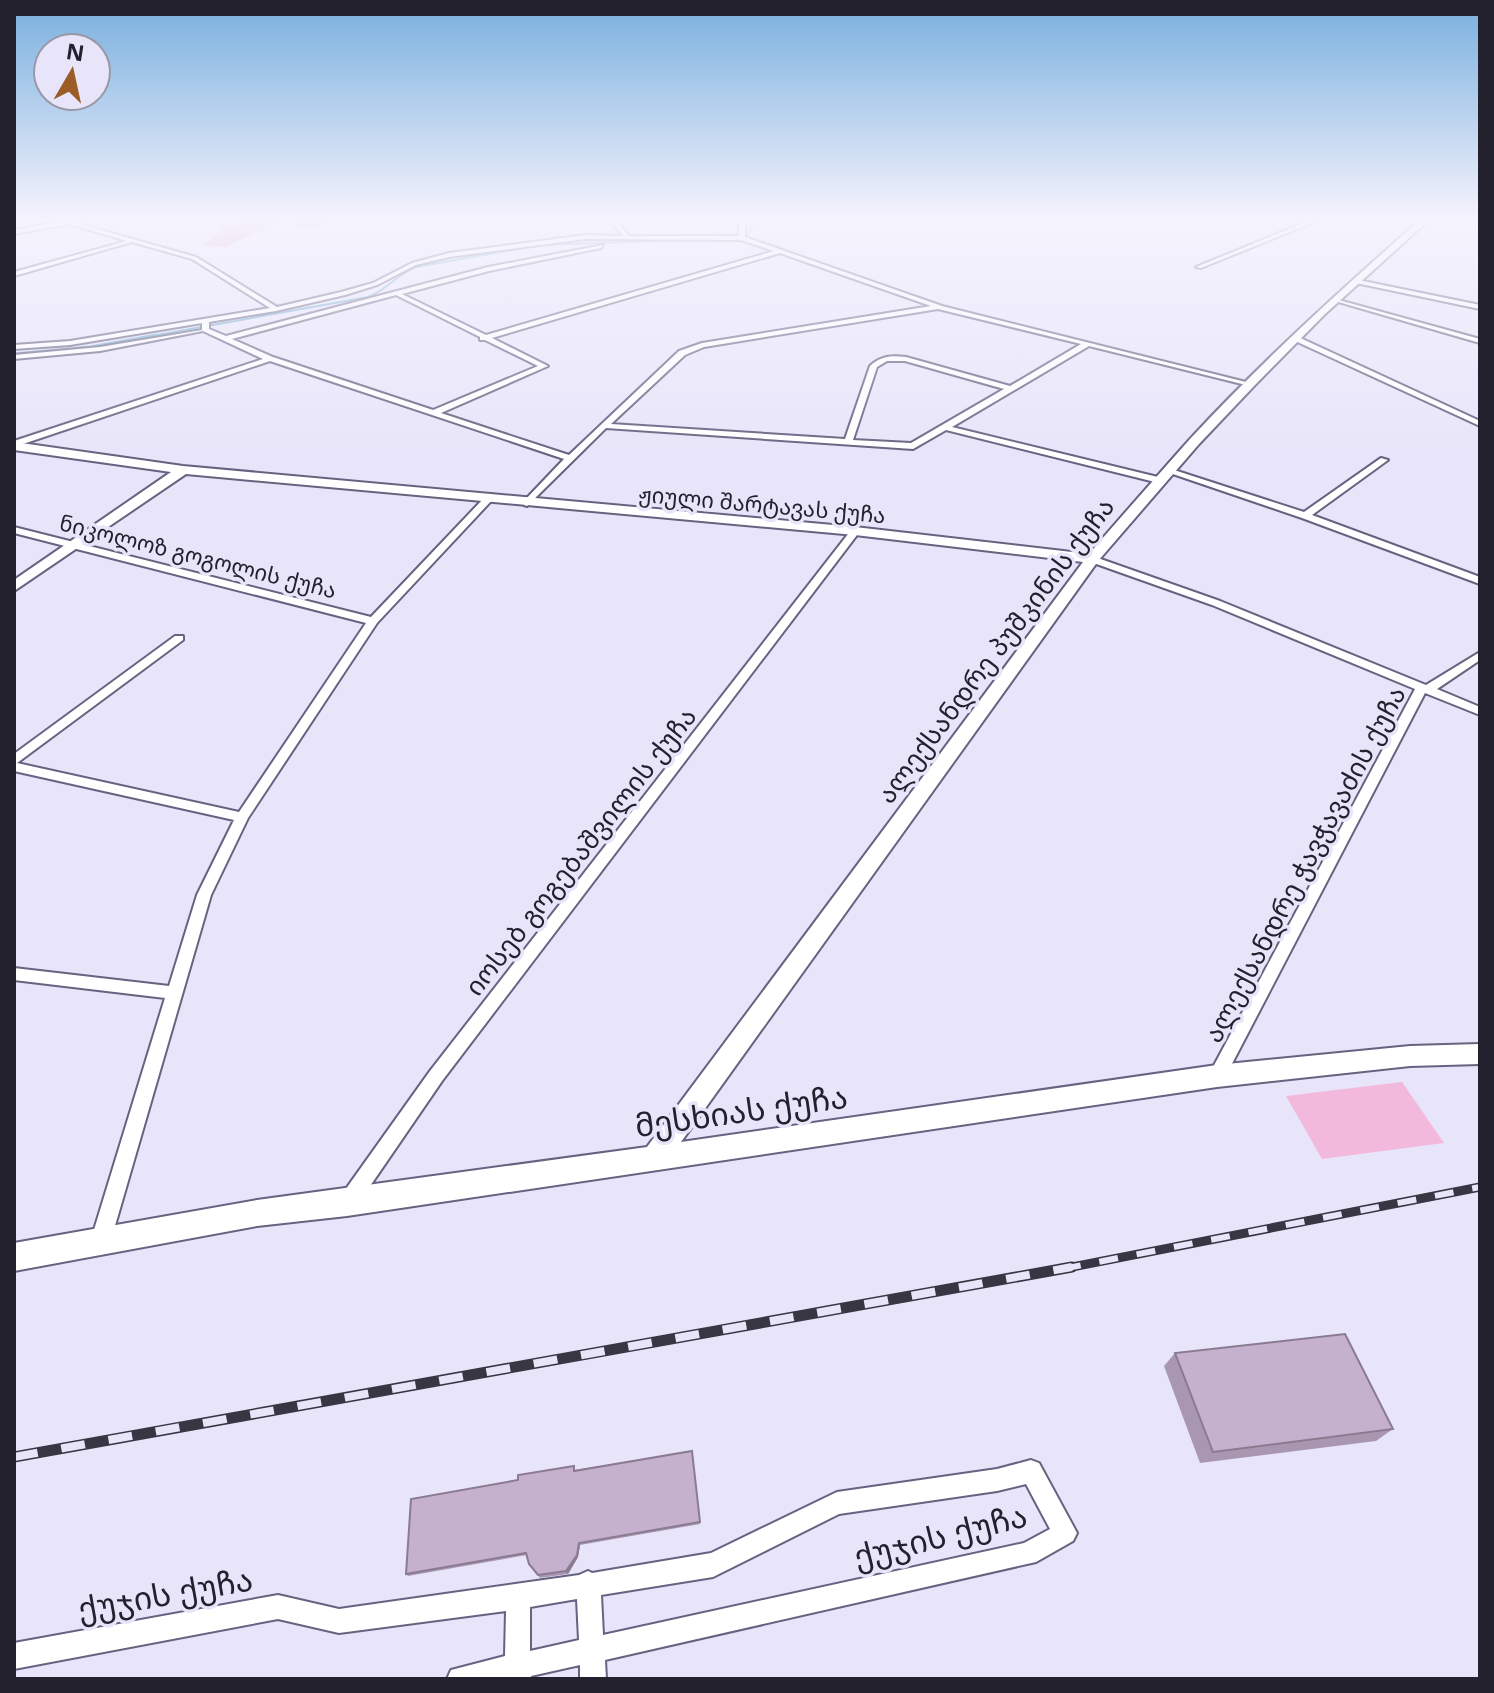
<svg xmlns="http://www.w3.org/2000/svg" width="1494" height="1693" viewBox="0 0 1494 1693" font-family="Georgia,'Noto Sans Georgian',serif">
<rect width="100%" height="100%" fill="#e8e5fa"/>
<path fill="#f3b9dc" d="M1402 1082 1444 1143 1322 1159 1286 1096Z"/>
<path fill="#dba1c4" d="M248 218H321L331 223 304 229 288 221 267 226 227 247 203 245 223 230 217 225 231 226Z"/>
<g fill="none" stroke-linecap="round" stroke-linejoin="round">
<path stroke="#70a8cf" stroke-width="2" d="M741 237 748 236 756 218
M146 337 368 297C388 290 398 273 416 267L541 245 715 239"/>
<path stroke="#70a8cf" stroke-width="3" d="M14 354 91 347 157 335"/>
<defs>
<path id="street" d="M81 218H94L76 223 196 257 277 307 341 292 373 283 412 263 449 253 585 235 623 236 609 218H614L629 236H739V225L743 218H749L745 225V237L942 306 1254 384 1250 386 1089 346 952 427 1162 478V482L1159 483 946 430 913 449 606 428 527 506 524 505V501L564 459 270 361 14 447V441L263 359 203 331 100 351 14 359V355L100 347 202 330V323L70 345 14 349V345L70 341 270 308 192 259 132 242 14 276V272L127 241 69 224 14 234V230ZM585 239 741 240 774 251 486 335 402 294 489 271 601 248 603 245 488 267 226 336 209 329V322L276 311 345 295 377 285 416 265 449 257ZM780 253 931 306 702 343 679 351 569 455 441 413 548 366 492 338ZM396 295 480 337V340H485L538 366 433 410 273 357 232 339ZM938 309 1081 344 1010 386 906 357C892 355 880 356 870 366L845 439 611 424 685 355 704 347ZM887 361H905L1004 389 911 443 853 440 877 367Z
M1316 218H1324L1201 268 1196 267Z
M1358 280 1480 305V309L1356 283Z
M1335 299 1480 339V343L1335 301Z
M1296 336 1480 421V426L1293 340Z
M1381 458 1388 460 1312 515 1480 577V584L1302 518 1164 471 1171 469 1304 512Z
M485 497 493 499 377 623 248 818 211 895 110 1243 107 1250 100 1252 93 1250 90 1243 165 998 14 980V968L169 986 197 895 234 820 14 771V754L175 636H183V640L17 763 239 812 366 623 14 533V527L371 617Z
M852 529 860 531 442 1081 357 1205 350 1208 343 1205 341 1199 343 1193 430 1071Z
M1092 556 1220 601 1426 685 1480 652V660L1437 689 1480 707V715L1425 693 1223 1081 1217 1083 1211 1081 1208 1076 1211 1071 1415 689 1212 605 1088 561 1087 559Z
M1031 1460 1039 1463 1077 1533 1073 1541 1036 1562 605 1660 606 1679H580V1665L531 1676V1679H447L451 1670 505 1656 506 1611 339 1633 278 1619 14 1669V1643L278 1595 339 1609 579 1575 588 1571 592 1573 711 1553 837 1492 997 1469ZM1026 1484 1050 1529 1024 1543 603 1635 601 1595 713 1577 839 1514 997 1491ZM577 1599 579 1640 530 1651V1607Z"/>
<path id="secondary" d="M1422 218H1431L1324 315 1254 386 1199 444 1098 561 681 1142 1217 1065 1410 1046 1480 1044V1064L1410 1066 1217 1087 347 1216 257 1226 14 1271V1243L257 1200 647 1147 1083 562 855 535 186 474 14 591V580L171 472 14 450V442L183 466 855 527 1089 554C1122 516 1156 477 1190 439 1263 360 1342 289 1422 218Z"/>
</defs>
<use href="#street" stroke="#666280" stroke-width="4"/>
<use href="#secondary" stroke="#666280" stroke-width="4"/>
<use href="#street" fill="#fff" fill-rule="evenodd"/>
<use href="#secondary" fill="#fff" fill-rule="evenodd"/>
<defs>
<path id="rail-far1" d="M1062 1269 1480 1187"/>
<path id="rail" d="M14 1457 1072 1267"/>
</defs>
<use href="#rail-far1" stroke="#383643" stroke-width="9"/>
<use href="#rail" stroke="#383643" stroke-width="11"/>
<use href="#rail-far1" stroke="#e8e5fa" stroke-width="6" stroke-dasharray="19" stroke-linecap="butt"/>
<use href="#rail" stroke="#e8e5fa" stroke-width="8" stroke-dasharray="24" stroke-linecap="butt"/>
</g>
<path fill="#a997b1" d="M1175 1353 1393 1429 1376 1441 1200 1463 1164 1366Z
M692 1451 700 1524 580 1545 578 1557 568 1574 540 1578 529 1564 527 1555 408 1576 406 1574 518 1480 575 1469V1470Z"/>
<path fill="#8a7b90" d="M579 1543 580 1545 578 1557 568 1574 566 1571Z"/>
<path fill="#c5b0ce" stroke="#8a7b90" stroke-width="2" d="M1345 1334 1393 1429 1213 1452 1175 1353Z
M692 1451 700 1522 579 1543 577 1555 566 1571 538 1575 529 1564 526 1553 406 1574 411 1499 518 1480V1475L574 1466V1471Z"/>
<linearGradient id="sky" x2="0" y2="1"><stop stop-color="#78afde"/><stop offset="0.48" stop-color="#f5f3fd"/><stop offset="1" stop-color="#f5f3fd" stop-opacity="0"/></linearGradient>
<rect width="1494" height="455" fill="url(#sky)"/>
<g text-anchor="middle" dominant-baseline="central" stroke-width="7" stroke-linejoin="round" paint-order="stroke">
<g font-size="22" fill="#22212d" stroke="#e8e5fa">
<text transform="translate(762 504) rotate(5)">ჟიული შარტავას ქუჩა</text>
<text transform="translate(198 556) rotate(14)">ნიკოლოზ გოგოლის ქუჩა</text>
</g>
<g font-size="26" fill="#22212d" stroke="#e8e5fa">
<text transform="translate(995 650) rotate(-53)">ალექსანდრე პუშკინის ქუჩა</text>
<text transform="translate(580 851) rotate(-52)">იოსებ გოგებაშვილის ქუჩა</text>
<text transform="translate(1304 864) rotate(-62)">ალექსანდრე ჭავჭავაძის ქუჩა</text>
</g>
<g font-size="32" fill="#22212d" stroke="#e8e5fa">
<text transform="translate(741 1110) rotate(-8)">მესხიას ქუჩა</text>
<text transform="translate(940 1535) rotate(-14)">ქუჯის ქუჩა</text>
<text transform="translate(165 1593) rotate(-10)">ქუჯის ქუჩა</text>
</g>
</g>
<rect width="1494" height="1693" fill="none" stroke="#22212d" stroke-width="32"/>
<g transform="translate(72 72) rotate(9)"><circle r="38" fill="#e8e5fa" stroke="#9997a8" stroke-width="2"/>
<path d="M0-6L14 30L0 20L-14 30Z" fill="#9c5c25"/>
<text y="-12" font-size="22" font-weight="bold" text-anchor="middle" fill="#22212d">N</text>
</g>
</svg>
